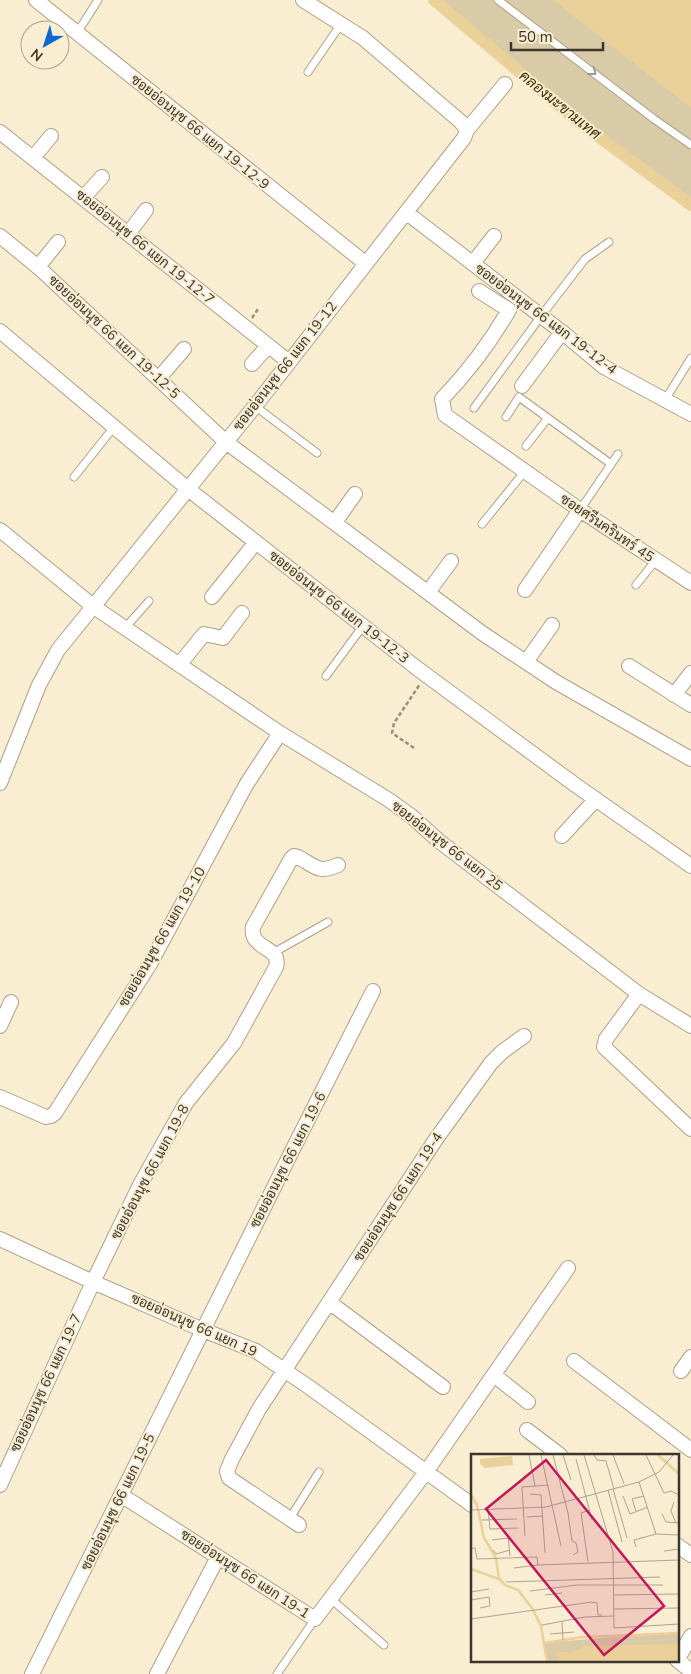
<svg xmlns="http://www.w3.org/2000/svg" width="691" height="1674" viewBox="0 0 691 1674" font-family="'Nunito Sans',Sarabun,sans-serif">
<rect width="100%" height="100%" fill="#f9edd2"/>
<path fill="#d9caa8" d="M434 0H691V205L580 123Z"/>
<path fill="#ead19a" d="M553 0H691V108Z"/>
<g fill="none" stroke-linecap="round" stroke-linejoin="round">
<path stroke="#ead19a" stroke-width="12" d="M434 0 580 123 691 205"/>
<defs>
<path id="service" d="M498 0 654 119 691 145
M77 33 98 0
M308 72 341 24
M665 400 691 358
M255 406 317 453
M474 408 541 316 585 259 609 242
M506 417 519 397 611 464
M526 446 548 418
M74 477 114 427
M580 510 618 454
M482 524 525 471
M636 585 656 560
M125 628 149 601
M326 676 363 626
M273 953 328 922
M290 1518 319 1472
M331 1599 384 1645
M277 1674 315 1619"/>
<path id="minor" d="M36 0 365 263
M467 130 505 84
M0 132 289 362
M33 158 51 136
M83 198 102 177
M407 213 562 332 604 367 691 414
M128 234 146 210
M0 236 38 267 226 442 482 633 556 682 691 759
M473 263 494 236
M38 267 58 242
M479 291 509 310C490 343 468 372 442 399L445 415 580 510 691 583
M0 331 188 489 418 669 574 784 691 866
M252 364 268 346
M159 378 184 349
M522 386 562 332
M335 522 355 494
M0 530 94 607 280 733 389 800 411 816 439 841 639 994 606 1039 604 1047 691 1129
M525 590 580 510
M429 591 451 561
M212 597 256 542
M526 662 552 625
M179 665 204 634 223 638 242 613
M629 666 691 705
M674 695 691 673
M0 783 39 685 58 650 255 406 464 138 467 130 461 122 363 38 303 0
M562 836 596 799
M639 994 691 1026
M0 1026 11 1002
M0 1097 46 1117 51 1116 55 1113 150 964 246 785 280 733
M0 1239 93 1282 203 1330 256 1351 309 1387 472 1505
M329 1302 443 1387
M574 1361 691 1450
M681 1371 691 1357
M494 1375 528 1402
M527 1430 560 1455
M0 1485 93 1282 140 1185 186 1103 234 1043 276 967C282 946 249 950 253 927L291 859 294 856 298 857C315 866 318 874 338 865
M121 1495 315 1619 426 1472 568 1268
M299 1525 229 1478 227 1471 232 1459 259 1409 436 1139 491 1063 502 1052 524 1036
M677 1545 691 1555
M677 1660 691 1636
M677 1660 691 1671
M32 1674 292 1151 373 991
M157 1674 218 1557"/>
</defs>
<use href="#service" stroke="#aca188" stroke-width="9"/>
<use href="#minor" stroke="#aca188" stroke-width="16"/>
<path stroke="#98907d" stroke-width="2.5" stroke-dasharray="4 2.5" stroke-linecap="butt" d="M252 318 258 309
M414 748 392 733 394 723 420 684"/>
<use href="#service" stroke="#fff" stroke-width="7"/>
<use href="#minor" stroke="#fff" stroke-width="14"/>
</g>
<defs><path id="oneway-chevron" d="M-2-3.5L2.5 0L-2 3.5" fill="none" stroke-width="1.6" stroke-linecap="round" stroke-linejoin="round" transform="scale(1.25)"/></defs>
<use stroke="#9e9b96" href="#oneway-chevron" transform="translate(593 72) rotate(37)"/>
<g text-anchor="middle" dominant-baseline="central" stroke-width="4" stroke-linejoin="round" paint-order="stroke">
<g font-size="14" fill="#3c372d" stroke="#f9edd2">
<text transform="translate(200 132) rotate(39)">ซอยอ่อนนุช 66 แยก 19-12-9</text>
<text transform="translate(145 247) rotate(39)">ซอยอ่อนนุช 66 แยก 19-12-7</text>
<text transform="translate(546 319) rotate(37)">ซอยอ่อนนุช 66 แยก 19-12-4</text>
<text transform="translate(114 337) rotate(43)">ซอยอ่อนนุช 66 แยก 19-12-5</text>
<text transform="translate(285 366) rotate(-52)">ซอยอ่อนนุช 66 แยก 19-12</text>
<text transform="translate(607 528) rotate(34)">ซอยศรีนครินทร์ 45</text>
<text transform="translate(339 607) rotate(38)">ซอยอ่อนนุช 66 แยก 19-12-3</text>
<text transform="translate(447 846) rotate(38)">ซอยอ่อนนุช 66 แยก 25</text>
<text transform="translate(162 937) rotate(-60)">ซอยอ่อนนุช 66 แยก 19-10</text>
<text transform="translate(288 1160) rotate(-63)">ซอยอ่อนนุช 66 แยก 19-6</text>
<text transform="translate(150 1172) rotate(-62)">ซอยอ่อนนุช 66 แยก 19-8</text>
<text transform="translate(398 1197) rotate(-57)">ซอยอ่อนนุช 66 แยก 19-4</text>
<text transform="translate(194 1325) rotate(24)">ซอยอ่อนนุช 66 แยก 19</text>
<text transform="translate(46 1383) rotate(-65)">ซอยอ่อนนุช 66 แยก 19-7</text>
<text transform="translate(118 1502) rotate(-64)">ซอยอ่อนนุช 66 แยก 19-5</text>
<text transform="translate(245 1574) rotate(33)">ซอยอ่อนนุช 66 แยก 19-1</text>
</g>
<g font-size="15" font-style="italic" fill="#443304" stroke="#f9edd2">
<text transform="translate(560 105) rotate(39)">คลองมะขามเทศ</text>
</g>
</g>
<g transform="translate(471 1454)">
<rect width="208" height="208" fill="#f9edd2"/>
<path d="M187 179H207V207H76L73 189Z" fill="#d9caa8"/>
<path d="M41 2 42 11 14 14 9 10V5ZM207 190V207H86L87 198H102L113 192Z" fill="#ead19a"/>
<path fill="none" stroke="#ead19a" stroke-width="2.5" d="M187 1 208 20M0 41 6 51 13 84 25 104 28 125 34 131 47 136 61 154 70 172 76 207M0 115 28 125M73 189 112 183 208 179"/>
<path fill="none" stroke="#ada490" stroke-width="1" d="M58 1 64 32M70 1 90 92M82 1 97 59 101 87 105 89 107 98 102 101M92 1 100 26M113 1 142 98 143 174 208 170M123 1 126 6 135 7 143 35M142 1 153 30M175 1 193 39 200 37 208 41M105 5 121 66M168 28 185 80 208 81M142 35 156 84M137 36 151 88M59 40 70 41 74 99M152 42 159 60 177 53M203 48 200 57 205 69M17 55 19 75 47 74M0 56 75 53 168 28 188 18 202 1M165 57 161 45 173 42M191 60 195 68 208 69M56 63 72 62M11 66 46 65M37 81 39 102M54 82 51 33 77 31M21 86 37 84M165 93 163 86 185 80M0 94H4L6 105 66 103 67 111 208 106M22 96 25 100 39 96M193 97 208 95M117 108 110 59 119 56M43 114 67 111M35 128 189 123M59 137 106 131H192M0 138 18 135M74 141 91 139M142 141 208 140M0 146 18 143 19 152 9 154M143 155 208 154M0 165 121 148 126 149 127 161H131M91 167 92 186M71 171 114 163 142 162M79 180 103 178"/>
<path fill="#c2185b" fill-opacity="0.15" stroke="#c2185b" stroke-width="2.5" d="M75 6 193 152 133 201 15 55Z"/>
<rect width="208" height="208" fill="none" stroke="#3c372d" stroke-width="2.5"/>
</g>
<g transform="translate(45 45) rotate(219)"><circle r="24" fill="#f9edd2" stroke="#ada490"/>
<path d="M0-4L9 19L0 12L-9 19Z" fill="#0b68d1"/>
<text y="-8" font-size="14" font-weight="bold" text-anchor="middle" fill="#3c372d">N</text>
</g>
<path d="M511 42v8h92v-8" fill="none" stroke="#3c372d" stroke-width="2.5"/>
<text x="518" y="42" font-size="15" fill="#3c372d" stroke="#f9edd2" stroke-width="4" paint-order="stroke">50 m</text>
</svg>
